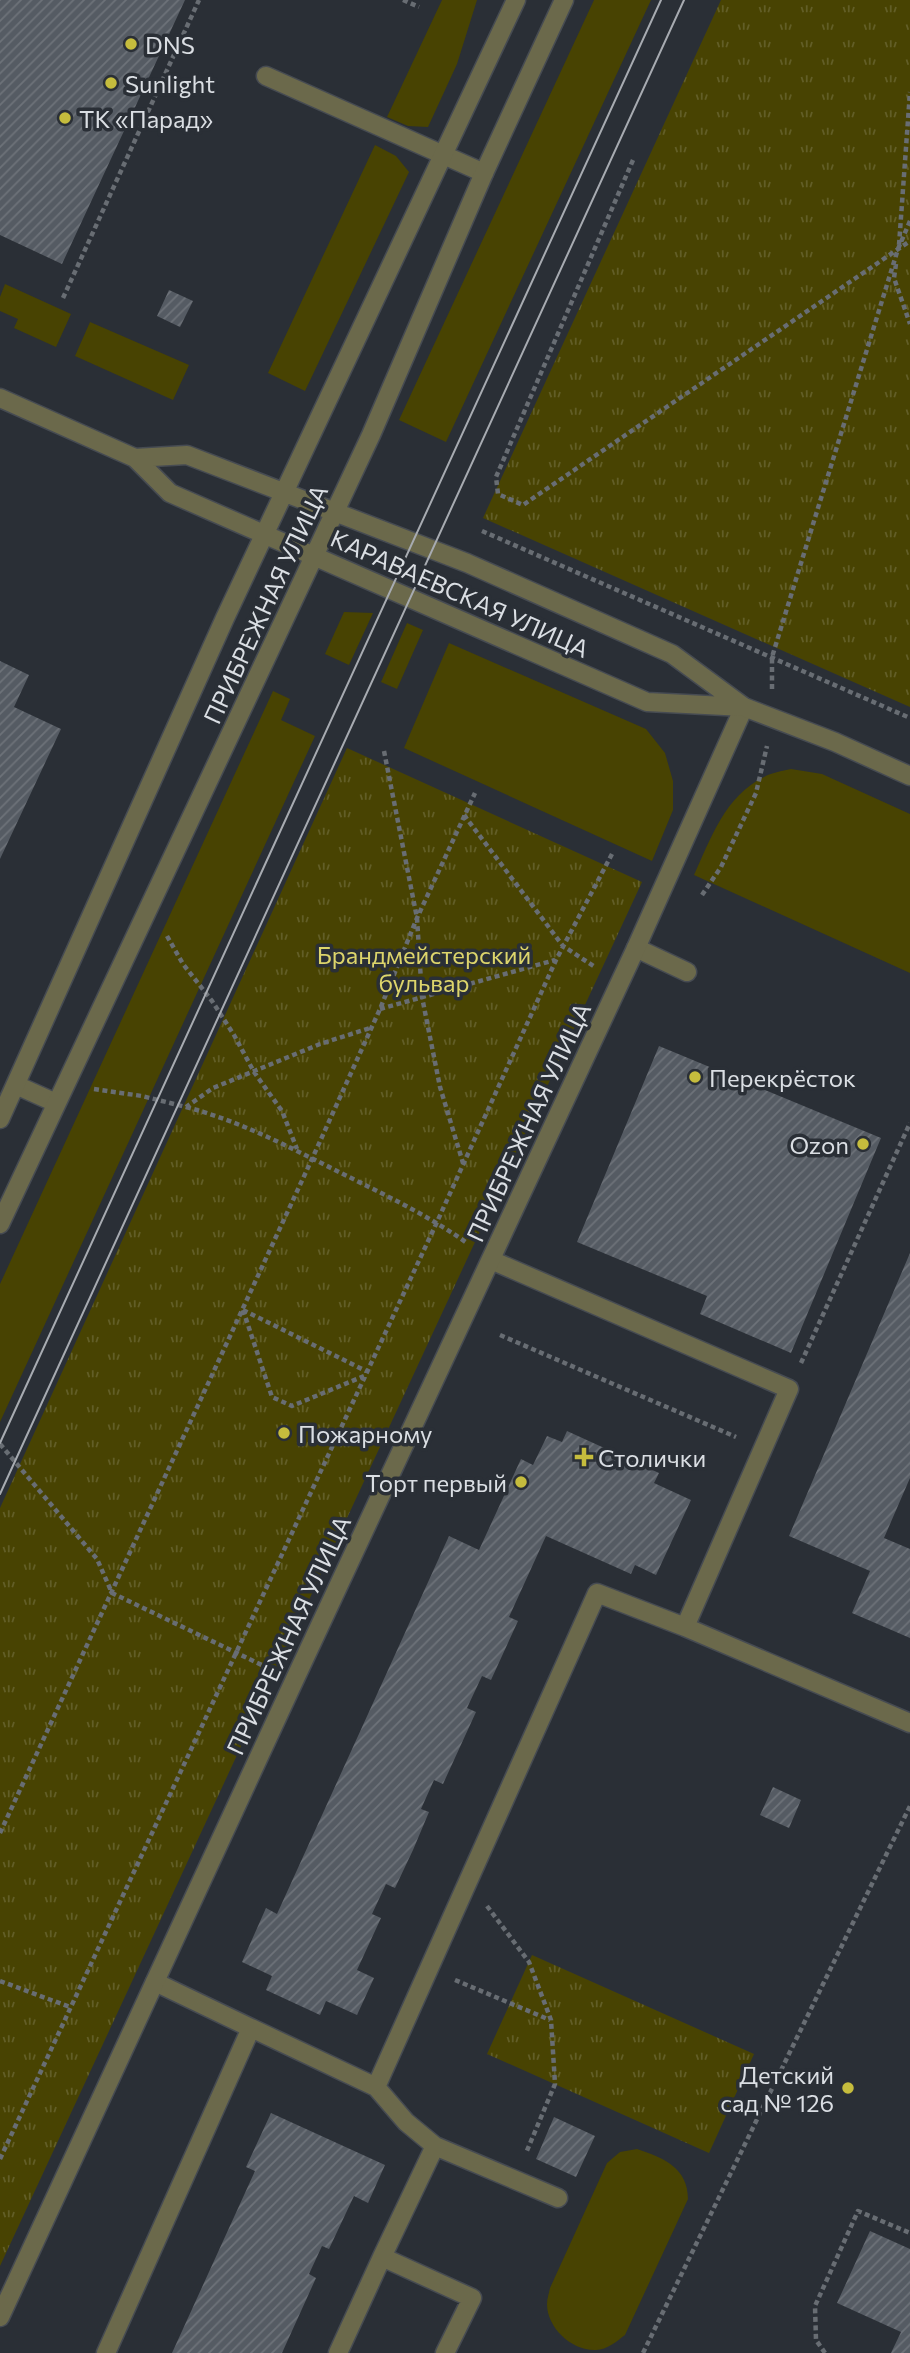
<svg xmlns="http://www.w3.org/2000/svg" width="910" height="2353" viewBox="0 0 910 2353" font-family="Commissioner,sans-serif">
<defs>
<pattern id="park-tufts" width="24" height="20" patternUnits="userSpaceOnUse" patternTransform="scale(1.75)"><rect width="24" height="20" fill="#484302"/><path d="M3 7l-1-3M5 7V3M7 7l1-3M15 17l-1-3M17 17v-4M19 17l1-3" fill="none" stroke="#625e27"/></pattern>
<pattern id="building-hatch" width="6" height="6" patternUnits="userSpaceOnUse" patternTransform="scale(1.75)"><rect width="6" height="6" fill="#555b63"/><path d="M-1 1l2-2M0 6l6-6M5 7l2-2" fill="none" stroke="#6d7279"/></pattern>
</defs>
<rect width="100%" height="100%" fill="#2a2f36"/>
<path fill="#484302" d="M442 0H477L457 64 428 127 408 126 387 117Z
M594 0H651L446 442 399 420Z
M375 145 396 156 409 172 305 391 268 373Z
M5 284 71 314 56 347 14 328 18 319 0 311V297Z
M90 322 189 365 173 400 75 356Z
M344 612 373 613 349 665 325 654Z
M407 623 423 630 397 689 381 682Z
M449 643 646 729 665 753 673 781V810L652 861 404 748Z
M273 691 290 699 281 720 315 736 0 1422V1284Z
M791 769 822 774 910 814V973L694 875C711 838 725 796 764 777 771 773 782 771 791 769Z
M637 2149C664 2158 688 2168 688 2199L625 2335C617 2341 607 2350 596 2350 572 2351 547 2328 547 2304 547 2299 549 2293 550 2288L607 2163 620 2152Z"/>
<path fill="url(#park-tufts)" d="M721 0H910V707L483 518Z
M347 748 642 882 0 2266V1508Z
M532 1955 754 2054 709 2153 487 2054Z"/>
<path fill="url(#building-hatch)" d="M0 0H185L62 264 0 235Z
M169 290 193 301 180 327 157 316Z
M0 661 29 675 14 707 61 729 0 859Z
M659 1046 881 1138 791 1353 700 1314 707 1296 577 1242Z
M910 1253V1478L884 1538 910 1549V1638L852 1613 870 1571 789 1536Z
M567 1431 659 1473 654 1483 691 1500 656 1575 635 1565 631 1574 546 1536 509 1617 518 1621 491 1680 482 1676 467 1708 476 1712 443 1784 434 1780 421 1809 429 1812 413 1850 395 1888 386 1884 372 1914 381 1918 357 1970 374 1978 357 2015 326 2001 320 2015 266 1990 272 1976 242 1962 266 1908 277 1914 449 1536 479 1550 521 1459 533 1465 547 1436 562 1442Z
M773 1787 801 1800 789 1828 760 1815Z
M271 2113 385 2165 368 2203 354 2196 329 2249 322 2246 309 2274 316 2278 282 2353H172L255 2171 246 2167Z
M554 2117 595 2136 576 2177 536 2159Z
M870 2231 910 2249V2353H891L901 2332 837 2303Z"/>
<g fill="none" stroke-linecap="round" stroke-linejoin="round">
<defs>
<path id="service" d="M266 76 484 173
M636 948 687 972
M16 1085 56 1103
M491 1260 789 1389 685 1627 910 1723
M155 1982 251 2028
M376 2087 597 1593 685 1627
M435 2146 382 2257 472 2298 445 2353
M106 2353 251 2028 376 2087 406 2122 435 2146 558 2198
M338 2353 382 2257"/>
<path id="minor" d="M0 2317 294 1681 636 948 744 707"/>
<path id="tertiary" d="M0 398 135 458 170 493 647 702 744 707
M135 458 187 455 467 563 672 654 744 707 835 742 910 776
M0 1119 225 618 516 0
M0 1224 371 435 484 173 564 0"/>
</defs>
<use href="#service" stroke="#464b52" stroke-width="21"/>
<use href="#minor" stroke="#464b52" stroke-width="21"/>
<use href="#tertiary" stroke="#464b52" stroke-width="21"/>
<path stroke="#686d73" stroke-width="4.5" stroke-dasharray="5 3.5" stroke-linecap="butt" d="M403 0 419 7
M633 160 496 477 498 494 523 505 910 241
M899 245 910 92
M896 264 894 278 910 324
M63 298 199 0
M482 531 910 718
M772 689V657L898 249 910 221
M384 751 417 918 422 997 440 1087 463 1163
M464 815 563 946 595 967
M702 895 721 867 756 793 767 746
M167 936 183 964 212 1001 234 1035 254 1072 282 1111 297 1149
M380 1009 555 960
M94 1089 142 1096 186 1107 213 1088 320 1044 370 1028
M186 1107C243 1122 293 1149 345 1175 387 1196 429 1216 467 1243
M243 1310 272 1397 292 1406 364 1376
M243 1310 366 1371
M500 1335 736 1437
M801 1363 910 1123
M0 1444 97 1559 112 1593 268 1668
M0 1833 312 1159 380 1009 417 918 475 793
M487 1906 529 1962 551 2020 555 2084 526 2153
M455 1980 550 2020
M0 1981 70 2007
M0 2159 437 1222 556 960 612 854
M643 2353 910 1806
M825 2353 816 2340 815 2306 858 2211 910 2233"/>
<use href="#service" stroke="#6b694b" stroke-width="18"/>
<use href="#minor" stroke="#6b694b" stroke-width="18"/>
<use href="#tertiary" stroke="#6b694b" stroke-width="18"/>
<path stroke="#a7abb1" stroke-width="2" d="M0 1443 661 0
M0 1494 684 0"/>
</g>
<g fill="#c5bc3d" stroke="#2a2f36" stroke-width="2.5">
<circle cx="131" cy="44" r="7"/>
<circle cx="111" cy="83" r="7"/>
<circle cx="65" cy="118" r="7"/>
<circle cx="695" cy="1077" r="7"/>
<circle cx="863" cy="1144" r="7"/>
<circle cx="284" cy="1433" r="7"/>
<path d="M580.5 1446.5h7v7h7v7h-7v7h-7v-7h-7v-7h7z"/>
<circle cx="521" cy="1482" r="7"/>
<circle cx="848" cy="2088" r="7"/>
</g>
<g text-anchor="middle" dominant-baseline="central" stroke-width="7" stroke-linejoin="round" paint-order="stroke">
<g font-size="24" fill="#dadee3" stroke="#2a2f36" text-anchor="start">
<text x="145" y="44">DNS</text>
<text x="125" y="83">Sunlight</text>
<text x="79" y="118">ТК «Парад»</text>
<text x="709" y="1077">Перекрёсток</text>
<text x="849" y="1144" text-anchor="end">Ozon</text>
<text x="298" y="1433">Пожарному</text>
<text x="598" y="1457">Столички</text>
<text x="507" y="1482" text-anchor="end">Торт первый</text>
<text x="834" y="2074" text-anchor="end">Детский<tspan x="834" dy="28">сад № 126</tspan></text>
</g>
<g font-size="24" fill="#dadee3" stroke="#2a2f36">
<text transform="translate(460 593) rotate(24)">КАРАВАЕВСКАЯ УЛИЦА</text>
<text transform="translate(265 604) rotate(-65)">ПРИБРЕЖНАЯ УЛИЦА</text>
<text transform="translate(528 1122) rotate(-65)">ПРИБРЕЖНАЯ УЛИЦА</text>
<text transform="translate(288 1635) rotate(-65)">ПРИБРЕЖНАЯ УЛИЦА</text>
</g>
<g font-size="24" fill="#ddd56b" stroke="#2a2f36">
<text x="424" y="954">Брандмейстерский<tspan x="424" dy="28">бульвар</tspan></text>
</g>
</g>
</svg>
